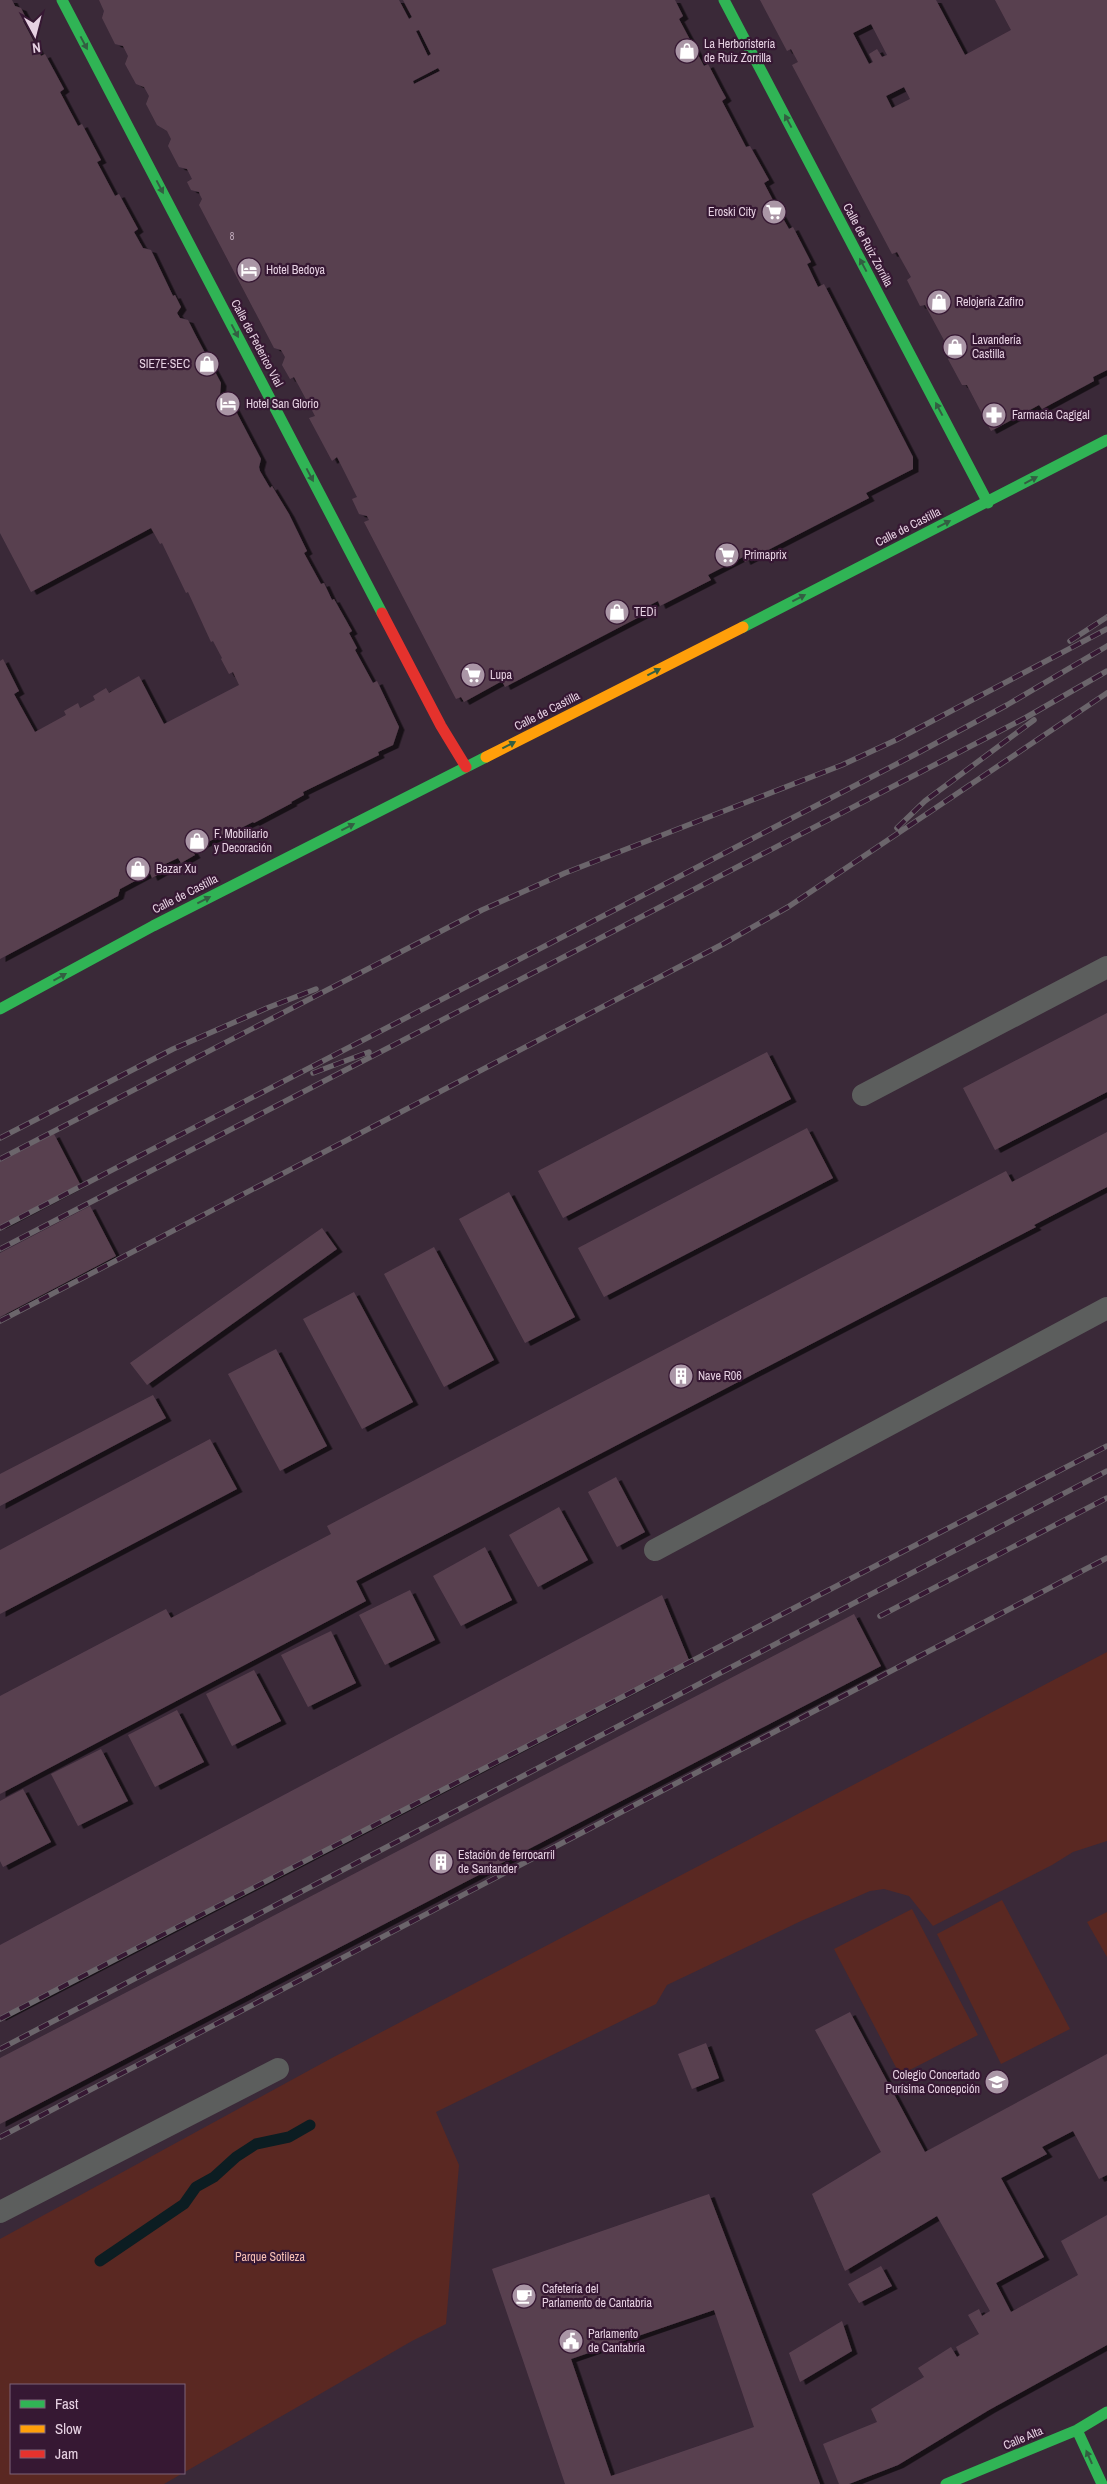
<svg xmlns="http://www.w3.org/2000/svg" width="1107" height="2484" viewBox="0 0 1107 2484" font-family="'Archivo Narrow',sans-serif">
<defs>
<filter id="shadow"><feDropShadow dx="5.5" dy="3" stdDeviation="0" flood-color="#0009"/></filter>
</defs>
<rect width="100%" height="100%" fill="#3a2938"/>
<path fill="#5a2822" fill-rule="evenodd" d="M1107 1652V1841L1073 1852 1052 1865 933 1926 909 1896 884 1889 870 1891 801 1921 667 1985 656 2004 436 2112 459 2165 446 2324 412 2341 164 2484H0V2239L330 2059ZM11 2385H184V2473H11Z
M1002 1900 1070 2029 1001 2064 937 1934Z
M912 1909 978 2035 900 2075 834 1949Z
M1107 1912V1957L1087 1922Z"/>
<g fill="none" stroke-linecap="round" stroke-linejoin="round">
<path stroke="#0c1d22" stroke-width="11" d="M100 2261 184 2204 196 2187 214 2177 236 2157 256 2144 289 2137 310 2125"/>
</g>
<path fill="#594050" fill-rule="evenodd" filter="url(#shadow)" d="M0 0H12L15 6 21 8 27 20 23 21 33 40 41 56 45 54 64 89 60 92 78 126 82 124 101 160 97 162 115 196 119 194 138 229 134 232 143 248 151 250 173 296 175 295 181 307 177 313 180 318 188 320 195 334 221 383 220 394 228 396 261 459 259 467 260 471 270 488 272 486 289 514 307 551 304 553 321 584 324 583 332 600 334 599 352 631 349 633 357 648 355 650 373 683 377 681 399 727 393 745 378 752 379 755 303 792 304 795 291 802 292 803 254 823 253 822 237 830 236 828 192 850 195 855 181 863 178 858 163 865 166 870 152 878 150 873 120 889 118 896 0 959V661L3 659 19 691 14 694 35 732 66 715 64 711 78 703 80 708 95 700 93 696 106 688 109 693 139 676 164 724 239 685 233 672 229 674 221 659 222 658 213 641 211 642 188 592 186 593 162 543 160 544 151 528 31 592 0 533Z
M99 0H399L409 19 412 17 403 0H675L683 16 679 19 704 66 708 64 721 89 726 98 722 101 746 147 750 146 769 180 764 183 776 206 789 229 793 227 811 262 807 264 818 287 824 284 913 457V469L866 493 869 498 745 562 743 557 708 575 711 580 660 606 658 601 642 609 645 614 505 687 502 681 464 702 461 697 456 699 364 522 369 520 367 516 359 514 352 499 357 497 337 457 332 461 309 418 315 416 294 377 290 379 282 365 285 357 281 350 274 348 199 205 202 199 200 195 199 192 191 190 187 182 192 179 187 169 179 167 168 146 171 139 167 131 157 125 146 104 149 96 144 87 136 84 125 64 128 56 123 46 115 44 102 18 104 11ZM419 30 431 54 428 56 416 31ZM438 68 440 71 414 84 413 81Z
M760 0H936L965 55 1011 30 995 0H1107V370L1093 377 1094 381 1042 409 1039 405 991 431 967 385H962L948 359 952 355 925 305 920 306 907 280 911 277 897 252 892 254 792 65 798 62 791 49 787 51ZM871 24 887 55 882 57 877 49 869 54 873 62 869 64 853 33ZM904 87 910 99 892 108 886 96Z
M1107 1013V1092L995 1150 963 1088Z
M767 1052 791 1099 563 1218 538 1171Z
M807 1128 833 1178 604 1297 578 1248Z
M1107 1132V1187L1034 1225 1036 1227 356 1581 366 1601 0 1794V1696L166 1609 171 1618 331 1534 327 1526 1006 1171 1012 1182Z
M54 1134 80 1184 0 1226V1162Z
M509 1192 575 1317 525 1343 459 1219Z
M90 1206 116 1256 0 1317V1253Z
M322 1228 337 1249 147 1385 130 1363Z
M434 1247 494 1360 444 1387 384 1274Z
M354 1292 413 1402 362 1429 303 1319Z
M276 1349 327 1446 280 1471 228 1374Z
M153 1395 166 1418 0 1506V1474Z
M210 1439 237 1489 0 1614V1550Z
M616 1477 645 1532 617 1547 588 1492Z
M559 1507 588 1560 538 1587 509 1535Z
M485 1547 512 1600 461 1626 433 1576Z
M410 1590 435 1640 385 1665 359 1615Z
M662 1595 689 1660 0 2018V1945Z
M854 1614 881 1666 0 2124V2058Z
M331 1631 356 1683 308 1707 281 1655Z
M254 1670 281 1721 232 1746 206 1694Z
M177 1710 204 1762 155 1787 128 1735Z
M101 1749 128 1801 78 1826 51 1774Z
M23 1789 51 1842 3 1867 0 1861V1801Z
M850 2012 925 2152 1107 2054V2175L1099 2179 1073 2131 1042 2147 1047 2154 1001 2178 1044 2257 996 2283 1011 2312 1078 2275 1061 2241 1107 2215V2345L989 2410 898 2465 849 2484H839L823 2444 877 2422 871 2409 924 2377 918 2368 951 2347 957 2357 960 2355 956 2347 979 2334 968 2315 979 2309 982 2316 990 2311 937 2216 845 2271 812 2194 881 2152 815 2030Z
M706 2043 719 2078 692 2089 678 2054Z
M709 2194 820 2484H565L492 2269ZM714 2310 754 2427 611 2476 571 2359Z
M881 2266 892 2286 859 2303 848 2284Z
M842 2321 852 2351 800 2382 789 2353Z"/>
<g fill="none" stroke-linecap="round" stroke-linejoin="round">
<path stroke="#5c5e5d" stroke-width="22" d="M863 1095 1107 967
M655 1550 1107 1308
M0 2212 278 2069"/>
<path stroke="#30b455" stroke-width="11" d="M62 0 382 613
M724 0 988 503
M743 627 1107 440
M0 1009 153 926 486 757
M1077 2430 1102 2484
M946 2484 1077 2430 1107 2412"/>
<path stroke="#ff9f0a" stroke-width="11" d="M486 757 743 627"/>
<path stroke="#e5322d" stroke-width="11" d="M382 613 441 726 466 767"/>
<defs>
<path id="rail" d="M1070 641 1107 617
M897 828 925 801 1034 720
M313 1073 369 1052
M0 1138 173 1049 267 1008 316 989
M0 1159 482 910 565 873 842 765 896 740 1107 629
M0 1228 914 755 1007 705 1107 646
M0 1249 1025 718 1107 671
M0 1321 723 944 788 907 1107 693
M880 1616 1107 1498
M0 2019 1107 1446
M0 2049 1107 1471
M0 2137 1107 1558"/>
</defs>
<use href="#rail" stroke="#6b656b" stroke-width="5.5"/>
<use href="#rail" stroke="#361833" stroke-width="4" stroke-dasharray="11" stroke-linecap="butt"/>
</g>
<defs><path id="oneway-solid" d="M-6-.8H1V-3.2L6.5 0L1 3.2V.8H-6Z" transform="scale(1.25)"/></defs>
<g fill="#335e42">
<use href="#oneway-solid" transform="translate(84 43) rotate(62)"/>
<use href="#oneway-solid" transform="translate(788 121) rotate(-118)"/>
<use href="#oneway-solid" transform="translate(160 187) rotate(62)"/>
<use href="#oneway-solid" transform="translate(863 265) rotate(-118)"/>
<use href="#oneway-solid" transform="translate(235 331) rotate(62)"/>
<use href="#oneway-solid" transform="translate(939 409) rotate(-118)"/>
<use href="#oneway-solid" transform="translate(310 475) rotate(62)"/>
<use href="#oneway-solid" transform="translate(1031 480) rotate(-28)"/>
<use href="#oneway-solid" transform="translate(944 524) rotate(-27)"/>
<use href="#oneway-solid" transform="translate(799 598) rotate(-27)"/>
<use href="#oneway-solid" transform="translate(654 672) rotate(-27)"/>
<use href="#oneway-solid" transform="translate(509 745) rotate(-27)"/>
<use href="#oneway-solid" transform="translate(348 827) rotate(-27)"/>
<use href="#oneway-solid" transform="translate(204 900) rotate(-27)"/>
<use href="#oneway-solid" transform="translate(60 977) rotate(-29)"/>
<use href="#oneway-solid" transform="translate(1089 2457) rotate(-114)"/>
</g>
<defs>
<symbol id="shop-disc" viewBox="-11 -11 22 22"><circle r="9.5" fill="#aa96a6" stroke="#361833"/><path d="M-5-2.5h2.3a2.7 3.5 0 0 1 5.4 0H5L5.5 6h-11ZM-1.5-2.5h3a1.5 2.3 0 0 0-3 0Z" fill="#fff"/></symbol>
<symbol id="supermarket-disc" viewBox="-11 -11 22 22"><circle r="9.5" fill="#aa96a6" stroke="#361833"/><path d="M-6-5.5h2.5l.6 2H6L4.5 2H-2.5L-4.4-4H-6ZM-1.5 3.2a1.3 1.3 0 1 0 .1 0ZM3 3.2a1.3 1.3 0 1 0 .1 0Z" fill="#fff"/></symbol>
<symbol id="hotel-disc" viewBox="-11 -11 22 22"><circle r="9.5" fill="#aa96a6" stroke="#361833"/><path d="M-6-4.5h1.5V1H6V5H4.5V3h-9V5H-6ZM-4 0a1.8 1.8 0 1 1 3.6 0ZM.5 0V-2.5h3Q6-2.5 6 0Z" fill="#fff"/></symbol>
<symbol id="pharmacy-disc" viewBox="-11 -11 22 22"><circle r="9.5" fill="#aa96a6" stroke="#361833"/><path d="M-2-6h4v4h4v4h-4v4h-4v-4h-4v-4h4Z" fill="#fff"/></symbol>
<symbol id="building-disc" viewBox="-11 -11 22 22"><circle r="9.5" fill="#aa96a6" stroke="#361833"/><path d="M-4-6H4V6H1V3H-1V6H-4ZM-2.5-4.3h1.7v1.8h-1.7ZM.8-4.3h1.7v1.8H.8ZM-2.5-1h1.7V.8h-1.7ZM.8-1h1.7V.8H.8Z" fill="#fff"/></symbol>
<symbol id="school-disc" viewBox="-11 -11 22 22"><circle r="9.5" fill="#aa96a6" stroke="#361833"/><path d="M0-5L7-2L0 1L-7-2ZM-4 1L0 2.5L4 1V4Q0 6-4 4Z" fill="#fff"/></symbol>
<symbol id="cafe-disc" viewBox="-11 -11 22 22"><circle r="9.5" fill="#aa96a6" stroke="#361833"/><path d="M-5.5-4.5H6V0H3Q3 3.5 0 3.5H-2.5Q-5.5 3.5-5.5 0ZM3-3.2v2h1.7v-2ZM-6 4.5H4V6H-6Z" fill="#fff"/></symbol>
<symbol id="civic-disc" viewBox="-11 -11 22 22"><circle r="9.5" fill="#aa96a6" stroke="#361833"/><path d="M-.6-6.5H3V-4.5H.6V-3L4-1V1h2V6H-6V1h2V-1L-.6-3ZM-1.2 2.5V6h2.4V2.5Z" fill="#fff"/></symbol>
</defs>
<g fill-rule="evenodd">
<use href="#shop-disc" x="673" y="37" width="28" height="28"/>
<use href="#supermarket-disc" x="760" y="198" width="28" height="28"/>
<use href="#hotel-disc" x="235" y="256" width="28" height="28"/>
<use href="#shop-disc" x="925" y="288" width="28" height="28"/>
<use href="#shop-disc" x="941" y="333" width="28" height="28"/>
<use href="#shop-disc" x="193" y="350" width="28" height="28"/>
<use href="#hotel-disc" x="214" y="390" width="28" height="28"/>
<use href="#pharmacy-disc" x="980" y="401" width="28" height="28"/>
<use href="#supermarket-disc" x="713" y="541" width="28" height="28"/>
<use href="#shop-disc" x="603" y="598" width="28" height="28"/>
<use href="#supermarket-disc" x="459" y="661" width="28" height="28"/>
<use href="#shop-disc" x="183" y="827" width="28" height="28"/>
<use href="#shop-disc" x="124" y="855" width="28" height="28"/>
<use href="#building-disc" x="667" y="1362" width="28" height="28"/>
<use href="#building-disc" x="427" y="1848" width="28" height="28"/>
<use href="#school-disc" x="983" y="2068" width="28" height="28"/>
<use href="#cafe-disc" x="510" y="2282" width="28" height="28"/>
<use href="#civic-disc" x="557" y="2327" width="28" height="28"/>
</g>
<g text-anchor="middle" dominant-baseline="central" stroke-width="4.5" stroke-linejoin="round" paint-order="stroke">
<g font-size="10" fill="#c3adbe">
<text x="232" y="236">8</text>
</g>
<g font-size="12" fill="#e6d1e2" stroke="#361833" text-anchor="start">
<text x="704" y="44">La Herboristería<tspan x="704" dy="14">de Ruiz Zorrilla</tspan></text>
<text x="756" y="212" text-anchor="end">Eroski City</text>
<text x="266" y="270">Hotel Bedoya</text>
<text x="956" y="302">Relojería Zafiro</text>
<text x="972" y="340">Lavandería<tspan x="972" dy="14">Castilla</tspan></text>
<text x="190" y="364" text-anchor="end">SIE7E·SEC</text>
<text x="246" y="404">Hotel San Glorio</text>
<text x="1012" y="415">Farmacia Cagigal</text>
<text x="744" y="555">Primaprix</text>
<text x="634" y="612">TEDi</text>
<text x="490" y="675">Lupa</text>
<text x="214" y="834">F. Mobiliario<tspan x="214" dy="14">y Decoración</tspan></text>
<text x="156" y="869">Bazar Xu</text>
<text x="698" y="1376">Nave R06</text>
<text x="458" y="1855">Estación de ferrocarril<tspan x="458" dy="14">de Santander</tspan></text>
<text x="980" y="2075" text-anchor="end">Colegio Concertado<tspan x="980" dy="14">Purísima Concepción</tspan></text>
<text x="542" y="2289">Cafetería del<tspan x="542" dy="14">Parlamento de Cantabria</tspan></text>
<text x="588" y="2334">Parlamento<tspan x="588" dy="14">de Cantabria</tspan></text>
</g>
<g font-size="12" fill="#e6d1e2" stroke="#361833">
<text transform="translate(868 245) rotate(62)">Calle de Ruiz Zorrilla</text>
<text transform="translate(257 343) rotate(62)">Calle de Federico Vial</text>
<text transform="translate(908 527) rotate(-27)">Calle de Castilla</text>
<text transform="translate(547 711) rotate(-27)">Calle de Castilla</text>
<text transform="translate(185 894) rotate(-27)">Calle de Castilla</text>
<text transform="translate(1023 2438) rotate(-23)">Calle Alta</text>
</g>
<g font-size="12" fill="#f7c0b5" stroke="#361833">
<text x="270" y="2257">Parque Sotileza</text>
</g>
</g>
<rect x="10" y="2384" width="175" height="90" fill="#361833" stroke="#7c6279"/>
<rect x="20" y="2400" width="25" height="8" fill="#30b455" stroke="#7c6279"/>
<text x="55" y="2409" font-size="15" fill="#e6d1e2">Fast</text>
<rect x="20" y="2425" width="25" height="8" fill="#ff9f0a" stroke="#7c6279"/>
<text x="55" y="2434" font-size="15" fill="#e6d1e2">Slow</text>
<rect x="20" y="2450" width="25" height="8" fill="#e5322d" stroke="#7c6279"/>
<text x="55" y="2459" font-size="15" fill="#e6d1e2">Jam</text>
<g transform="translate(35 35) rotate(173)" stroke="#361833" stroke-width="4" paint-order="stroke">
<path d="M0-4L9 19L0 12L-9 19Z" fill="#e6d1e2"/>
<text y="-8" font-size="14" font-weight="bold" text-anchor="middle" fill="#e6d1e2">N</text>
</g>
</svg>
